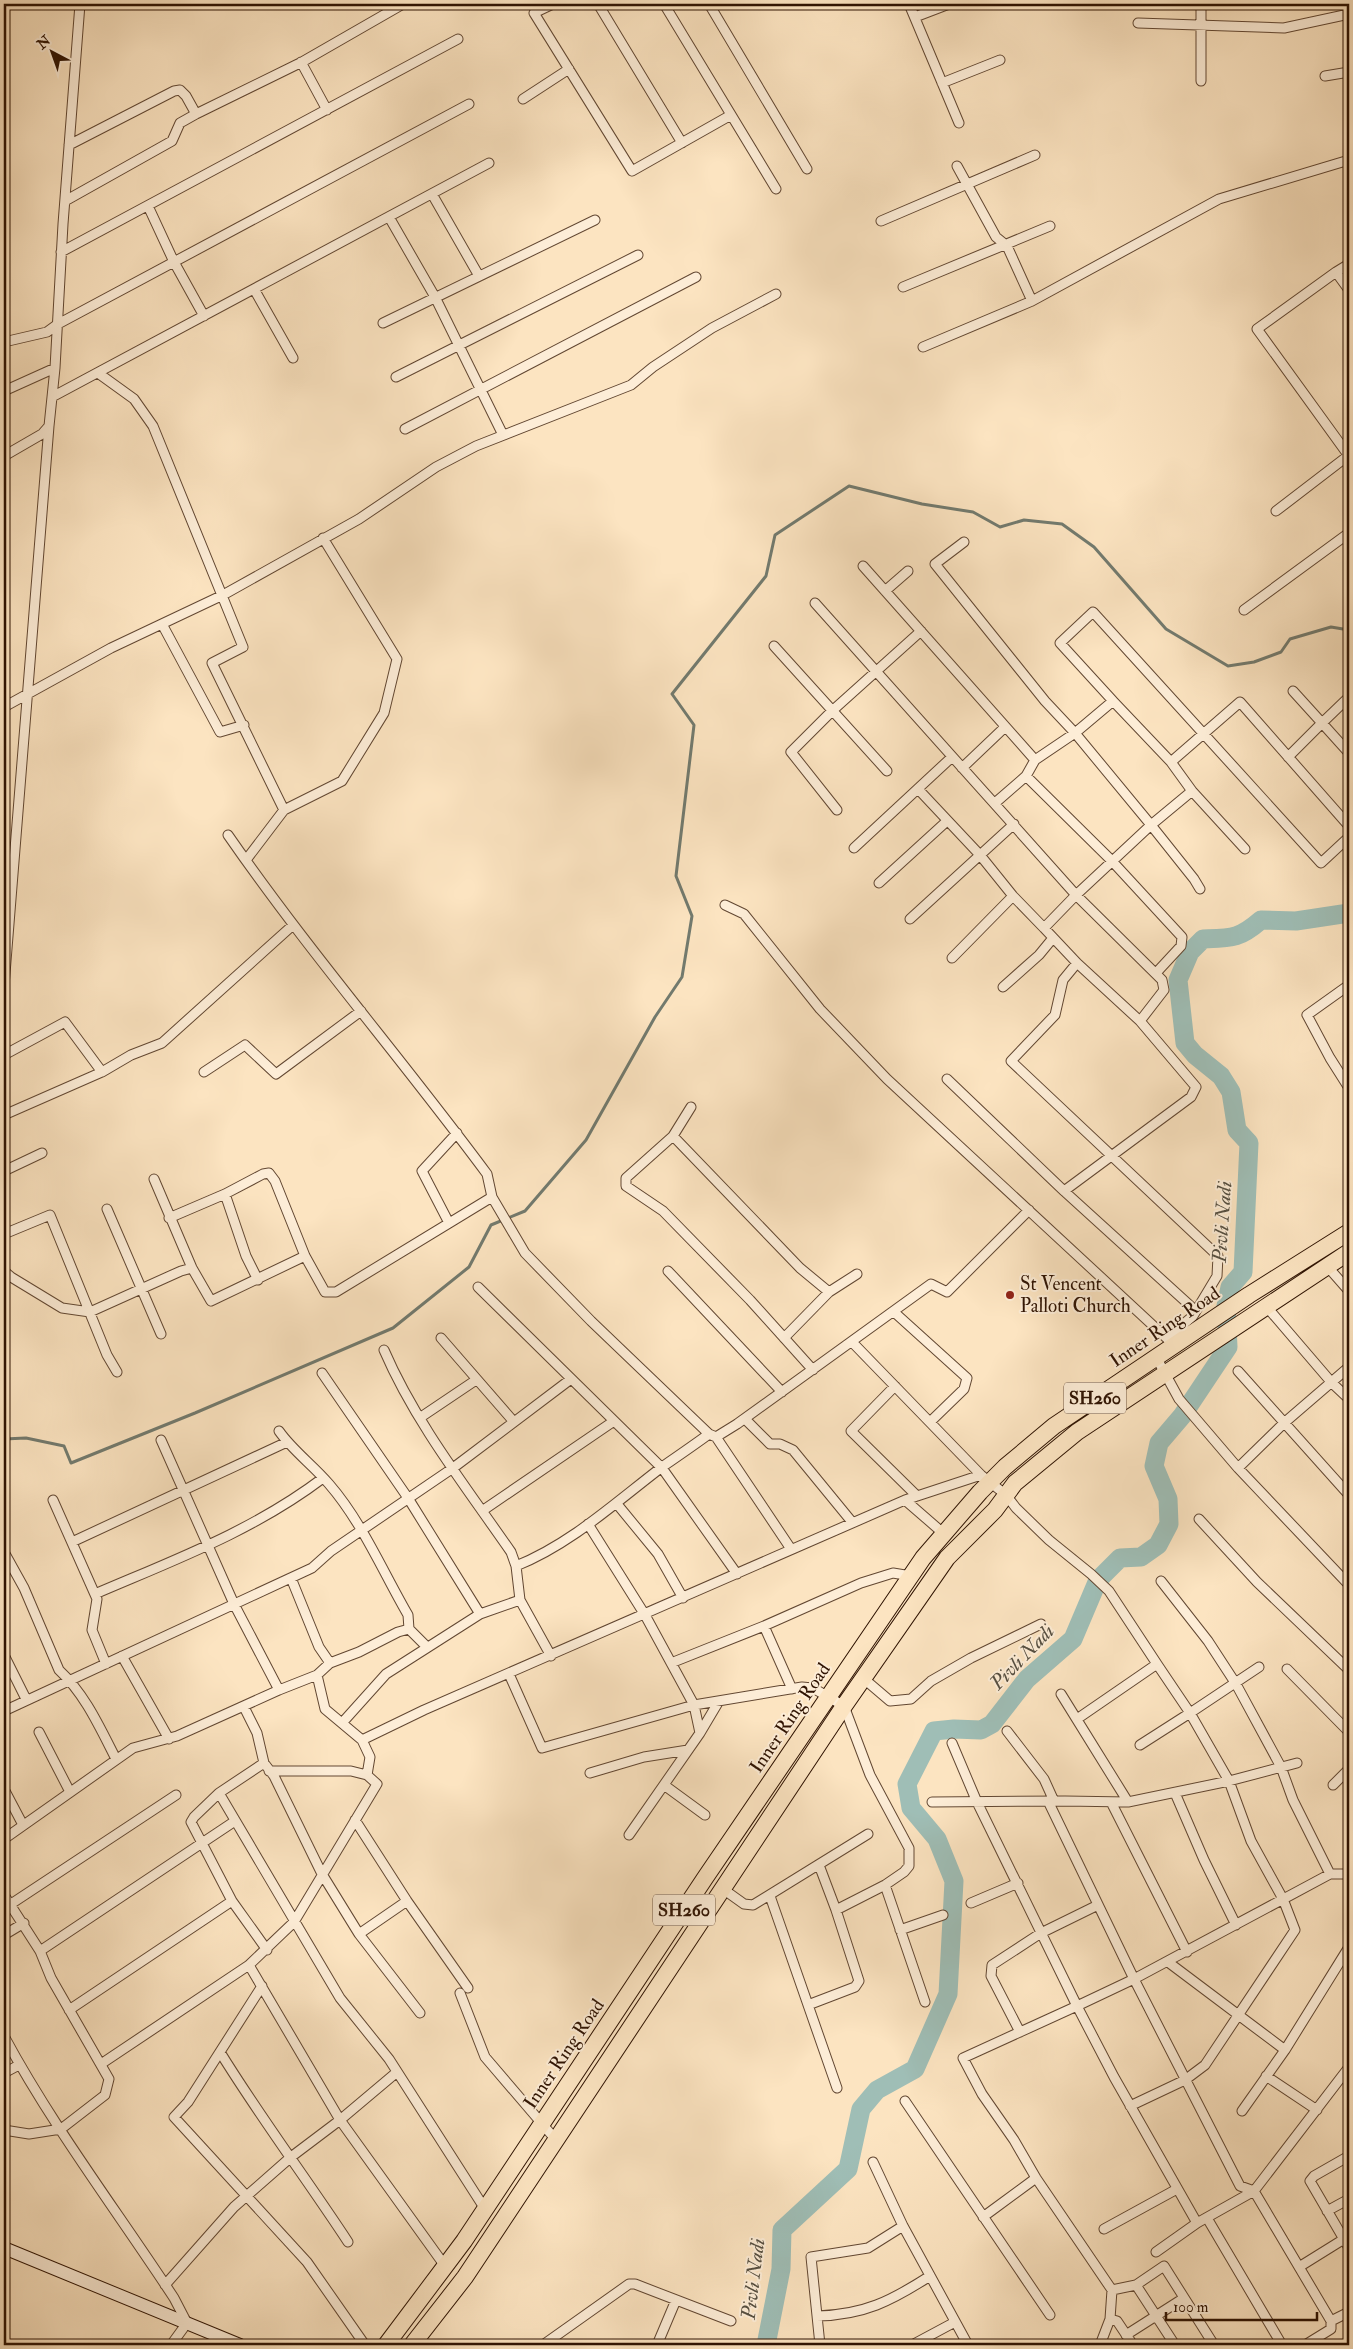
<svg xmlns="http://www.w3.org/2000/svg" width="1353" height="2349" viewBox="0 0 1353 2349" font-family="'IM FELL Double Pica',serif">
<rect width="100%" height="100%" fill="#fce4c1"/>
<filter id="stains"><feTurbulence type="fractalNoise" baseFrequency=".004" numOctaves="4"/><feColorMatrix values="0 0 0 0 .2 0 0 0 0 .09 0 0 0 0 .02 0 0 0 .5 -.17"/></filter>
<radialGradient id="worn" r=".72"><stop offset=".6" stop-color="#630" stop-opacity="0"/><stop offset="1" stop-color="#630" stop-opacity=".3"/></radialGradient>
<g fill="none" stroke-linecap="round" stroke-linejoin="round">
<path stroke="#727a6e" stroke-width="3" d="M4 1439 26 1438 64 1446 71 1463 195 1413 393 1328 469 1267 491 1225 525 1211 586 1140 655 1017 682 977 692 916 676 876 694 725 672 694 766 576 775 535 849 486 922 504 973 512 1000 527 1024 520 1062 524 1094 547 1166 629 1228 666 1254 662 1281 652 1290 639 1331 627 1349 630"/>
<path stroke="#9fbeb6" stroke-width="19" d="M766 2345 781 2269 782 2230 848 2169 861 2109 877 2090 915 2069 948 1994 954 1881 937 1839 911 1808 907 1784 934 1731 954 1729 981 1730 992 1724 1027 1679 1073 1639 1098 1580 1120 1558 1141 1557 1158 1545 1169 1524 1168 1499 1154 1466 1159 1443 1182 1416 1228 1347 1226 1306 1230 1287 1243 1272 1249 1143 1237 1130 1231 1092 1221 1076 1195 1055 1185 1043 1178 980 1190 952 1203 939C1232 938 1239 939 1261 920L1296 921 1349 913"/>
<defs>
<path id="street" d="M553 4 534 13 632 171 731 115
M598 4 682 143
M664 4 776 189
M709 4 807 169
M909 4 959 123
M915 17 949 4
M1138 23 1284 28 1349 14
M301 62 327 110
M1325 76 1349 72
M1201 81V4
M942 83 1000 60
M523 99 569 69
M69 145 174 91 180 90 186 96 196 114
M957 166 996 237 1007 246 1032 301
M432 194 479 276
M65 201 172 141 180 123 196 114 302 62 403 4
M148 206 174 262 204 316
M389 217 435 297 503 435
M881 221 1035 155
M61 252 458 39
M1349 264 1336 272 1349 290
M1336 272 1257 329 1349 456
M903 287 1050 226
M254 289 293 358
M383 323 595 220
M4 342 47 332 58 324 469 104
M923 347 1032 301 1219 199 1349 160
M98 373 134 399 153 426 243 647 212 663 284 810
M396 377 638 255
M4 391 55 368
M52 397 489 163
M405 429 696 277
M4 456 42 434 49 426 55 368 63 224 80 4
M1276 511 1349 455
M964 542 935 564 1045 701 1075 733 1113 701 1171 762 1240 702 1349 826
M863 566 1035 760 1026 776 995 803
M885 591 908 571
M815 603 1076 895 1044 928 1077 963 1140 1021
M1244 610 1349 533
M162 624 220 732 244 725
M774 646 887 771
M1349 697 1322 723 1349 753
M1113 701 1060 643 1093 612 1321 863 1349 837
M4 707 111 648 223 595 359 519 436 467 476 446 631 385 653 367 712 328 776 294
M1288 757 1322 723 1293 691
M1035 760 1075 733 1151 825 1192 791 1171 762
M962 768 1004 728
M1026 776 1111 860 1182 937 1181 946 1156 973
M918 789 980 855 1013 896 1044 928
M1192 791 1245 849
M837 810 791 752 832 711 921 631
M228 835C309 952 402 1059 487 1174L492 1197 525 1253 591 1321 709 1434
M854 848 952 757
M246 860 284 810 342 781 384 713 397 659 323 538
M879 883 947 821
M725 905 744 914 820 1009 887 1079 1174 1345
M910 919 1014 824
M952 958 1013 896
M1077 963 1063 980 1055 1015 1011 1061 1218 1256 1217 1276 1193 1316 1167 1338
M1349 985 1307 1015 1330 1058 1349 1088
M4 986 49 426
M1003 987 1039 955 1053 938
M4 1055 65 1022 102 1072 4 1115
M102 1072 131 1055 162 1043 293 925
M204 1072 245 1045 276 1074 361 1011
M947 1079 1064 1191 1196 1311
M691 1107 673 1136 800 1268 829 1292 784 1338
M673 1136 626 1178V1186L663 1211 750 1300 813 1370
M4 1171 42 1153
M154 1179 192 1268 211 1301 305 1256
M1064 1191 1191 1097 1196 1087 1140 1021 1164 990 1162 980 1076 895 1151 825 1194 879 1200 889
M225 1194 246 1256 258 1280
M107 1209 161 1334
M169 1218 225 1194 263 1174 269 1173 275 1181 305 1256 325 1292H336L492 1197
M449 1223 422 1171 457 1133
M4 1234 50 1215 107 1355 117 1372
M1327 1266 1349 1291
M4 1271 11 1277 62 1308 90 1312 181 1271 192 1268
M668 1271 782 1392
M478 1287 662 1468 737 1574
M829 1292 857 1274
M1266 1306 1332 1383 1349 1399
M894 1312 967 1378 964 1389 930 1422
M441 1338 514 1422
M852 1342 981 1475 1006 1495 1016 1508 1049 1540 1091 1574 1109 1591 1157 1664
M384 1350C415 1422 466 1487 511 1552L516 1566 520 1600 551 1656
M1156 1357 1179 1399 1238 1468 1284 1423 1349 1367
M1238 1371 1349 1495
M322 1373 408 1498 480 1614
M895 1386 851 1431 917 1496
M421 1417 476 1380
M745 1419 770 1444H780L793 1450 852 1522
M279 1431C293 1451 313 1465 329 1484 362 1522 383 1572 408 1615L409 1629 427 1647
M716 1437 791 1549
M1238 1468 1349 1585
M53 1500 97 1599 92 1630 106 1664
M905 1500 943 1533
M617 1504 658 1554 683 1598
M482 1511 614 1421
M1199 1519 1257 1582 1349 1670
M588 1524 645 1615 694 1705 802 1687 813 1688 844 1706 870 1775 909 1848V1866L904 1872 885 1885 836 1910 859 1981 855 1987 808 2005
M72 1542 287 1442
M4 1552 24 1588 59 1670C85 1694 100 1728 116 1759
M516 1566C571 1544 616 1502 662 1467 678 1456 694 1445 709 1434L716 1437 737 1424 931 1284 947 1292 1029 1210
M1161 1581 1208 1641 1236 1684 1281 1767 1293 1800 1330 1874
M95 1594C174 1560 253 1531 323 1478
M764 1626 792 1689
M4 1655 26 1699
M122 1656 169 1739
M330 1663 359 1652 398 1632 409 1629
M671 1663 764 1626 861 1583 893 1573 911 1576
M1287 1669 1349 1732
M509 1674 542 1748 694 1705 700 1733
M317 1675 325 1709 362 1740 370 1757 367 1775
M863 1678 890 1701 911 1699 931 1681 971 1658 1041 1624
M279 1690 317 1675 330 1663 319 1647 291 1578
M1061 1694 1128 1802
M244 1707 257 1733 264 1763
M4 1711 312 1568 331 1551 453 1468 571 1379
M1077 1719 1157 1664 1190 1713 1259 1667
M342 1723 386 1674 480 1614 520 1600
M1007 1731 1044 1779 1054 1801
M39 1732 70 1792
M362 1740 424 1710 905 1500 981 1475
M952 1743 977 1802 1077 2006 1134 1979 1048 1801
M590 1773 644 1757 688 1750
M664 1785 705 1815
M1333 1785 1349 1769
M4 1789 23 1825
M219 1793 194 1817 191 1822 232 1901 267 1950
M1175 1793 1204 1860 1236 1925
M932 1802 1065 1801 1128 1802 1229 1781 1297 1763
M1111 1802 1187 1952
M355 1820 407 1901 468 1988
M629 1835 700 1733 719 1701
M4 1839 133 1748 177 1736 279 1690 234 1604 161 1440
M819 1865 836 1910
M1349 1874H1330L1134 1979 1240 2186 1254 2191 1349 2067
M885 1885 925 2002
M723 1889 744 1904 753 1905 868 1834
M4 1895 40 1951 51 1978 109 2079 105 2095 61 2129 29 2134 4 2130
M770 1896 837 2088
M971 1903 1018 1883
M11 1904 176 1795
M900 1930 943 1915
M359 1934 407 1901
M4 1935 24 1923
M40 1951 235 1821
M1168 1962 1285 2050
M249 1965 340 2120 445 2266
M262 1986 188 2102 174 2117 307 2262 365 2345
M460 1993 485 2057 556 2140
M69 2010 232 1901
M420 2013 359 1934 322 1874 274 1776 264 1763 219 1793 340 1998 389 2059 485 2209
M1020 2032 991 1976 992 1965 1041 1933 1098 1905
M4 2036C53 2127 117 2211 174 2298L187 2323 171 2345
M220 2052C260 2117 306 2178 348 2242
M101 2064 249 1965 294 1922 377 1784 367 1775 351 1771H269
M4 2073 19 2065
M1266 2076 1317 2110
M905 2101 1050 2315
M1130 2106 1185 2080 1205 2065 1295 1930 1283 1899 1251 1841 1229 1781 1190 1713 1140 1745
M1242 2111 1285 2050 1349 1947
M1349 2156 1314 2176 1310 2181 1349 2248
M873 2162 903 2226 968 2345
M1327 2211 1349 2199
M983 2217 1036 2178
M1207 2218 1282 2345
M1104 2229 1177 2189
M1156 2252 1197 2223
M1299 2267 1344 2239
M165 2285 234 2207 291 2157 340 2120 397 2072
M1136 2285 1175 2345
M1112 2290 1136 2285 1164 2266 1214 2345
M817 2316C864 2315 891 2301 930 2276
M1110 2319 1117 2321 1133 2345
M1331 2321 1349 2312
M1126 2335 1184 2298
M543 2345 629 2284H635L731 2321
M657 2345 676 2300
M820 2345 811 2257 868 2248 903 2226
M912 2345 955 2322
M1100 2345 1110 2319 1112 2290 1036 2178 1014 2140 982 2094 963 2058 1077 2006 1114 2077 1197 2223 1254 2191 1331 2321V2329L1305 2345"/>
<path id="secondary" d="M4 2248 240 2345"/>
<path id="highway" d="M386 2345 464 2241 705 1878 923 1558 980 1492 1005 1467 1054 1426 1249 1295 1349 1232
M412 2345 465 2277 844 1706 947 1558 995 1510 1015 1483 1077 1432 1349 1252"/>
</defs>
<use href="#street" stroke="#624732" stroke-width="11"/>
<use href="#secondary" stroke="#2f1302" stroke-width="14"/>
<use href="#highway" stroke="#2f1302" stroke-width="18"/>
<use href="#street" stroke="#fdedd7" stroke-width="9"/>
<use href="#secondary" stroke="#fdedd7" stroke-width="12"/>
<use href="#highway" stroke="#fce4c1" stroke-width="16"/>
</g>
<circle fill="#8f2418" stroke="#fdedd7" stroke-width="2" cx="1010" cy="1295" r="5"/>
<g text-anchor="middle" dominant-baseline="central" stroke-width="4" stroke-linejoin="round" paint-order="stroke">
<g fill="#fdedd7" stroke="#6d5442" stroke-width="1">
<rect x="1064" y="1382.5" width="62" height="31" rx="4"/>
<rect x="653" y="1894.5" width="62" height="31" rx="4"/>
</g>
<g font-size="18" font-weight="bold" fill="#2f1302">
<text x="1095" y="1398">SH260</text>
<text x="684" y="1910">SH260</text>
</g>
<g font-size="19" fill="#2f1302" stroke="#fdedd7" text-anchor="start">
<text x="1020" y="1284">St Vencent<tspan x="1020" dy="22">Palloti Church</tspan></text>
</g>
<g font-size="19" fill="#2f1302" stroke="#fdedd7">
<text transform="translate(1165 1327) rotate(-34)">Inner Ring Road</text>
<text transform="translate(790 1718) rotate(-56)">Inner Ring Road</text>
<text transform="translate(564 2054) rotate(-56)">Inner Ring Road</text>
</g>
<g font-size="20" font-style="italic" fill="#564f41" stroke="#fdedd7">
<text transform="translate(1222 1222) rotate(-86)">Pivli Nadi</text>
<text transform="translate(1022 1657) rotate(-46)">Pivli Nadi</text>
<text transform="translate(753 2279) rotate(-83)">Pivli Nadi</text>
</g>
</g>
<rect width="1353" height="2349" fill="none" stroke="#fce4c1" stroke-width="20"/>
<rect x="5" y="5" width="1343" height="2339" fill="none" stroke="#2f1302" stroke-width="2.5"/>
<rect x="10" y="10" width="1333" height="2329" fill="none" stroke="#2f1302"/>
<g transform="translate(52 52) rotate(319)" stroke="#fdedd7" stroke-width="4" paint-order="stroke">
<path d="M0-4L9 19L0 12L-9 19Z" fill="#2f1302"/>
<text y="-8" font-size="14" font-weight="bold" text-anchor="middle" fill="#2f1302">N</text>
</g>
<path d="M1166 2312v8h151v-8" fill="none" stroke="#2f1302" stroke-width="2.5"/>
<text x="1173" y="2312" font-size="15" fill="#2f1302" stroke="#fdedd7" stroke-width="4" paint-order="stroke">100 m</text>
<rect width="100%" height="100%" filter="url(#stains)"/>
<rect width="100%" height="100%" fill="url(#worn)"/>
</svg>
